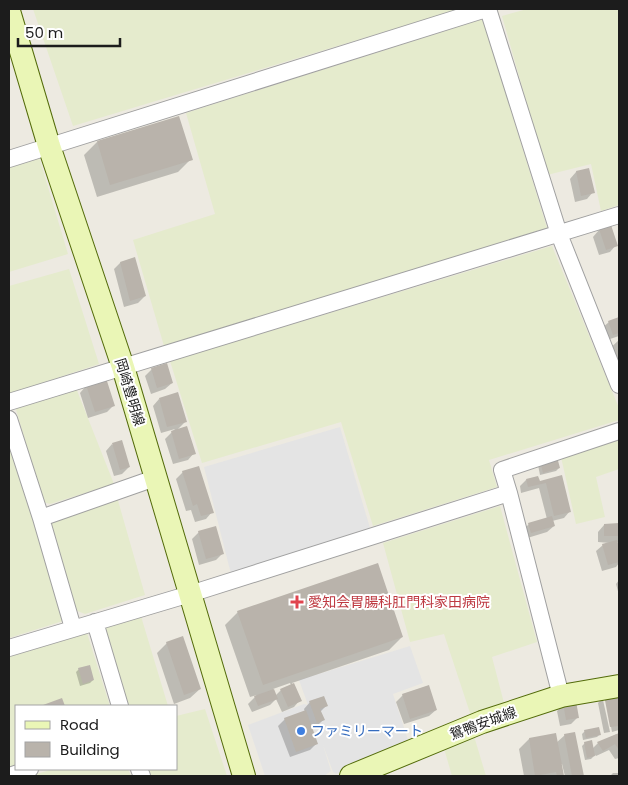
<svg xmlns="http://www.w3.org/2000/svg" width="628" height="785" viewBox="0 0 628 785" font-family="Poppins,'Noto Sans JP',sans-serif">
<rect width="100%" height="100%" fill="#edeae1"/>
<path fill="#e5ebcd" d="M33 9H460L73 126Z
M527 9H619V205L601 211 591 164 547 175 502 16Z
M483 19 547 228 164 346 133 240 215 214 186 113Z
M39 157 68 254 9 272V166Z
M552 246 619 408V420L489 460 497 487 373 526 341 422 202 463 170 361Z
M69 269 99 364 9 394V286Z
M76 388 114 484 50 504 43 502 15 406Z
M619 437V469L596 477 605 517 576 524 561 457Z
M9 439 66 620 9 638Z
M117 497 145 595 85 614 75 610 50 518Z
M500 506 537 642 492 657 504 703 471 716 444 634 410 642 383 543Z
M140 613 168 706H128L105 631V623Z
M87 633 110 706H16V766L9 769V657Z
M205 709 227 776H150L148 769H176V716Z
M474 736 486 776H452L443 745Z
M54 769H128L131 776H29Z"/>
<path fill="#e4e4e4" d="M340 427 370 528 231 574 204 467Z
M410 646 423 683 393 694 409 743 336 774 333 772 323 745 331 771 324 776H265L248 725 304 704 308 705 299 680Z"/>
<path fill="#0003" fill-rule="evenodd" d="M97 142 191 159 178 172 97 197 84 155Z
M588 170 593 192 587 199 575 202 570 179 576 172Z
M610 227 616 245 610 252 599 255 593 237 599 230Z
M134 259 145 296 138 303 124 307 114 269 120 263Z
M619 318V336L607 340 602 328 609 322Z
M619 340V381L607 351Z
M152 369 172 383 165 389 151 394 145 376Z
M86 386 114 405 107 412 88 418 80 393Z
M159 399 186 421 176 431 194 453 188 460 173 464 165 439 175 429 161 433 153 406Z
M112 444 129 467 122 474 114 476 106 451Z
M541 462 559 468 556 471 540 475 538 465Z
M183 472 212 512 206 519 195 522 191 510 186 511 176 479Z
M561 477 570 511 564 518 552 521 554 526 547 532 524 539 522 531 529 524 547 519 539 488 521 493 520 486 526 480 539 482Z
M604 525H619V542H617L619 551V563L616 567 602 571 596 551 603 545 610 543 598 542V532Z
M199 532 222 554 216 560 199 565 192 539Z
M619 580V595L616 584Z
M238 612 402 637 389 650 292 683 300 700 294 707 282 712 276 699 270 705 252 712 248 704 257 695 250 697 225 625ZM290 683 291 685 281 690 275 696 273 689Z
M167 643 200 689 190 698 174 704 157 653Z
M79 669 93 680 90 683 80 686 76 672Z
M619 694V730L612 732 606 700H603L610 732 604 733 598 703 605 696Z
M403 695 436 710 429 716 404 724 396 702Z
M310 702 326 706 320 712 323 720 317 726 311 728 316 744 310 750 290 757 278 726 285 719 305 712 304 709Z
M564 704 578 717 571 724 560 726 557 711Z
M585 731 600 734 597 737 583 740 582 734Z
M574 733 583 776H565L562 764H560L562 776H524L519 749 529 739 555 734 556 743 565 735Z
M617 734H619V758L615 759 609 750 596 756 595 755 591 759 585 760 582 746 585 743 592 749 598 743Z
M613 773H619V776H610Z"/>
<path fill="#b9b3ab" d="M179 116 193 160 110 185 97 141Z
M589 168 595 193 581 196 576 171Z
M611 225 618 246 606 250 599 229Z
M135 257 146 296 130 301 120 262Z
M619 317V333L613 335 608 321Z
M167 363 173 383 157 388 151 368Z
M106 378 115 406 95 412 86 385Z
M178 392 187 422 167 427 159 398Z
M187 426 196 454 179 459 171 431Z
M122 440 130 467 120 470 112 443Z
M557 457 560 468 543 473 540 461Z
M199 466 214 513 201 516 197 504 193 506 182 471Z
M562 475 571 512 554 516 546 483 528 487 526 479 538 476 540 481Z
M552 516 555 526 531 533 528 523Z
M619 523V536H604V524Z
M216 526 224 554 206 559 198 531Z
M617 540 619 546V562L608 565 602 544Z
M378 563 403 637 263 685 237 611Z
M183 636 201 689 184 695 166 642Z
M90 665 94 680 83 684 78 668Z
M294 683 302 701 288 707 280 689Z
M429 685 437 710 410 719 402 694Z
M274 689 278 699 258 706 254 696Z
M619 692V726L610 727 604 695Z
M324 696 328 706 320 709 325 720 317 723 309 701Z
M62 698 65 706H44L43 705Z
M576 701 579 718 566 720 563 703Z
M306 710 318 744 296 752 284 718Z
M599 727 601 735 586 738 584 730Z
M575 732 584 776H572L564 734Z
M556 733 564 776H557L556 772 535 776 529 738Z
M619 733V750L615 744 603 751 597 742Z
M592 740 595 756 587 758 584 742Z"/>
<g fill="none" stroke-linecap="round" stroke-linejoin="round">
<defs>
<path id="minor" d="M488 9 559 234 619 385
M9 159 486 9
M9 402 619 215
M9 419 41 518 73 628
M41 518 155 478
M95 622 120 706
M9 648 190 594 509 493
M561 696 509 493 502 470 619 431
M139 769 142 776
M9 776 30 769"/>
<path id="secondary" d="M9 11 49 146 123 367 244 776
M351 776 482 722 561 696 619 686"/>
</defs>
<use href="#minor" stroke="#a0a0a0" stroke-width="18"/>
<use href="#secondary" stroke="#536b0a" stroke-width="24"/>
<use href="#minor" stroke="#fff" stroke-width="16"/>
<use href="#secondary" stroke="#eaf6b6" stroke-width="22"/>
</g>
<path fill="#e0444e" stroke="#fff" stroke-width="2" d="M294.5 594.5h5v5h5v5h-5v5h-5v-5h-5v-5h5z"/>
<circle fill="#3f7fe0" stroke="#fff" stroke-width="2" cx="301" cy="731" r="5"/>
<g text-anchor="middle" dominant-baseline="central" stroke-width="4" stroke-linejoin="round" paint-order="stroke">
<g font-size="14" fill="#1c1c1c" stroke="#fff">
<text transform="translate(130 392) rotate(73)">岡崎豊明線</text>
<text transform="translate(483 723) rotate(-20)">鴛鴨安城線</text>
</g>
<g font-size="14" fill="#be3a42" stroke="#fff" text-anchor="start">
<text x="308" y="602">愛知会胃腸科肛門科家田病院</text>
</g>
<g font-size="14" fill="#366cbe" stroke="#fff" text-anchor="start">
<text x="311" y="731">ファミリーマート</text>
</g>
</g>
<rect width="628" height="785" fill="none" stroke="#1c1c1c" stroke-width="20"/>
<rect x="15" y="705" width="162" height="65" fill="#ffffff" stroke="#a4a4a4"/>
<rect x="25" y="721" width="25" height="8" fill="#eaf6b6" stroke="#a4a4a4"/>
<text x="60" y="730" font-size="15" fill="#1c1c1c">Road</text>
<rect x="25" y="742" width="25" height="15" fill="#b9b3ab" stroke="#a4a4a4"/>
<text x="60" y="755" font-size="15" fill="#1c1c1c">Building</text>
<path d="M18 38v8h102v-8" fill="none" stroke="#1c1c1c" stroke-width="2.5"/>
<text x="25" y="38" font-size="15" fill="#1c1c1c" stroke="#ffffff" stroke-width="4" paint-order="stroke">50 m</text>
</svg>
